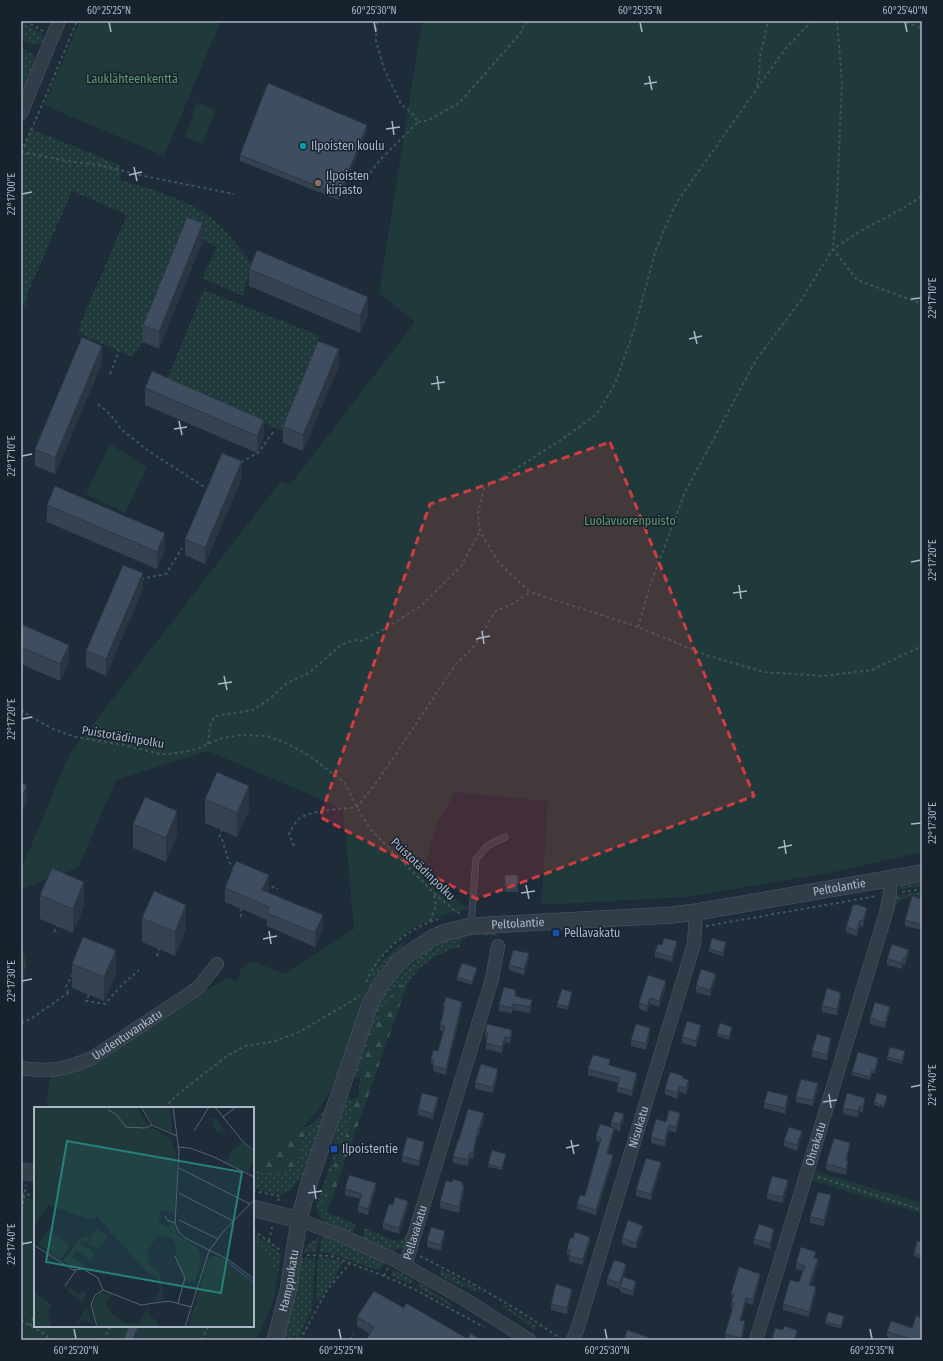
<svg xmlns="http://www.w3.org/2000/svg" width="943" height="1361" viewBox="0 0 943 1361" font-family="'Fira Sans Condensed',sans-serif">
<defs>
<pattern id="grass-dots" width="8" height="8" patternUnits="userSpaceOnUse"><rect width="8" height="8" fill="#20393a"/><path d="M2 2h.1M6 6h.1" fill="none" stroke="#3e5355" stroke-width="1.8" stroke-linecap="round"/></pattern>
<pattern id="forest-firs" width="22" height="20" patternUnits="userSpaceOnUse"><rect width="22" height="20" fill="#20393a"/><path d="M5 1l3.5 6h-7zM16 11l3.5 6h-7z" fill="#3e5355"/></pattern>
</defs>
<rect width="100%" height="100%" fill="#1e2b39"/>
<path fill="url(#grass-dots)" d="M21 21 39 32 45 38C39 50 30 43 21 39Z
M22 48 33 54 35 61 21 94Z
M31 129 120 165 121 180C149 189 179 196 204 213 223 225 237 245 251 263L243 296 202 278 217 247 203 240 143 342 132 357 78 333 82 319 127 215 72 191 27 295 26 306 21 303V155Z
M204 290 320 336 282 431 167 379Z
M922 879V886L898 890 901 885Z
M922 891V897C903 897 898 898 892 917L890 914 896 896Z
M497 930 496 936C484 935 462 931 459 947 436 954 417 965 406 988L403 985 386 1004 367 1048 359 1077H356L354 1078 348 1094 353 1105 354 1113 342 1146 334 1143 338 1118 375 1010 384 993 398 975 415 959 430 948 447 940 464 934Z
M404 941 405 943C386 962 371 983 361 1008L357 1000 376 968 383 960Z
M334 1083 301 1180H298C286 1202 273 1192 253 1188V1174L256 1175 299 1155 302 1139 324 1110Z
M334 1154 338 1155 327 1185 322 1210 355 1224 354 1231 352 1234 326 1224V1221C320 1218 317 1213 316 1206Z
M415 1205 420 1208 406 1247C391 1255 376 1245 363 1239L364 1228 395 1241C410 1242 412 1216 415 1205Z
M253 1233 281 1254 276 1285C273 1267 266 1250 253 1237Z
M322 1236 330 1238 382 1261 384 1263 383 1267 379 1270H376L330 1253 319 1252Z
M319 1237 316 1252H304L309 1243Z
M318 1257 328 1258 343 1262 339 1271 318 1301 316 1300Z
M302 1258H315L312 1310 297 1340H283Z
M393 1269 414 1280 412 1283H408L392 1276 391 1273Z
M440 1269 483 1292 484 1294 458 1285 441 1276Z
M419 1283 452 1304 451 1306 420 1289 418 1286Z
M504 1305 537 1326 534 1330 503 1306Z"/>
<path fill="url(#forest-firs)" d="M21 944 26 959 21 1010Z
M399 985H403L406 988 327 1213 322 1210 327 1185 354 1113 353 1105 351 1100 358 1097C358 1090 361 1083 359 1077 368 1047 378 1009 399 985Z
M313 1124 302 1139 299 1155 293 1166 281 1172 253 1174V1146L287 1141 303 1128Z"/>
<path fill="#20393a" d="M80 21H221L164 156 44 105Z
M422 21H922V852L834 872 685 897 541 905 548 801 455 792 437 824 424 869 460 903 469 909C431 916 395 931 376 967 370 979 367 992 362 1005 355 1026 347 1047 340 1069 324 1111 294 1143 253 1161V1108H46L50 1076 94 1063 226 978 236 982 242 967 252 961 284 974 354 929 343 809 208 751 116 780 78 868 21 889V866L23 865 69 755 281 481 290 485 415 322 379 293Z
M197 102 215 110 203 144 185 137Z
M110 444 147 467 125 513 86 494Z
M815 1171 922 1203V1214L812 1181Z
M21 1197 35 1199V1326H253V1237C267 1250 279 1273 275 1293 272 1309 263 1324 257 1339L21 1340Z"/>
<g fill="none" stroke-linecap="round" stroke-linejoin="round">
<defs>
<path id="service" d="M471 926 476 859 487 846 505 837"/>
<g id="minor">
<path d="M21 113 59 21"/>
<path id="s1" d="M21 1068C51 1072 64 1070 92 1058L192 992 199 987 217 964"/>
<path d="M299 1220 340 1235 393 1259 464 1299 529 1340"/>
<path id="s2" d="M405 1266 492 979 498 946"/>
<path id="s3" d="M573 1340 578 1327 694 944 696 912"/>
<path id="s4" d="M756 1340 886 913 890 894V878"/>
</g>
<g id="tertiary">
<path d="M21 1171 35 1173"/>
<path d="M253 1208 299 1220"/>
<path id="s5" d="M275 1340 288 1291 299 1220 308 1186 369 1007 381 984 398 963 408 954 432 938 443 933 471 926 672 915 696 912 922 873"/>
</g>
</defs>
<use href="#service" stroke="#4f5a68" stroke-width="7"/>
<use href="#minor" stroke="#4f5a68" stroke-width="14"/>
<use href="#tertiary" stroke="#4f5a68" stroke-width="17"/>
<path stroke="#3d5658" stroke-width="2" stroke-dasharray="3 3" stroke-linecap="butt" d="M25 21 43 31
M812 21 785 49 679 199 672 212 656 249 634 330 615 384 597 414 561 440 484 489 478 513 480 531 499 563 530 592 638 627 706 655 764 672 823 676 872 670 922 646
M837 21 842 81 837 199 833 249 857 280 922 304
M900 21 914 25 922 29
M757 86 759 77 760 57 768 21
M418 122 429 120 460 102 520 34 525 24 529 21
M21 152 67 161 99 165 139 175 234 194
M21 152 40 110 77 21
M370 173 380 160 418 122 412 113 401 104 384 69 376 41 377 21
M110 374 119 351
M98 404 111 415 121 429 147 450 206 488
M241 462 258 453 274 431
M141 579 166 574 182 548
M638 627 651 583 685 492 756 360 801 300 833 249 859 232 905 207 922 196
M21 710 33 718 55 730 76 737 124 745 160 754H168L189 751 200 748 219 739 240 735 267 736 284 742 308 755 344 782 357 807 370 829 436 895 454 910 461 914
M208 744 210 726 215 716 253 710 268 700 287 683 309 673 341 645 354 640 361 641 381 631 421 606 461 566 480 531
M219 837 222 830
M222 839 229 862 235 870
M294 846 289 834C292 828 295 822 300 818 313 810 342 809 357 807L379 779 456 664 472 649 496 611 512 604 530 592
M266 884 278 889
M902 892 922 889
M241 917 240 912 241 909
M430 921 436 906 434 893
M706 926 877 896
M54 932 57 926
M157 956 159 949
M366 982C378 953 409 927 439 919
M68 993 66 986 73 974
M89 995 86 1001 105 1004 121 986 139 970
M21 1023 32 1018 68 993H69
M164 1108 177 1095 227 1056 245 1046 272 1042 297 1033 357 998 359 995
M818 1177 922 1210
M253 1191 280 1196 278 1201
M21 1194 35 1195
M21 1216 26 1185
M253 1230 281 1251
M269 1241 272 1227
M21 1242 35 1244
M307 1255 331 1256 384 1276 414 1289 484 1327
M420 1256C469 1281 516 1307 561 1339
M384 1276 388 1268
M21 1320 46 1335 49 1340
M30 1326 35 1312
M103 1340 111 1326
M201 1340 209 1326
M300 1340 327 1290 350 1263
M350 1340 353 1334"/>
<use href="#service" stroke="#313d49" stroke-width="6"/>
<use href="#minor" stroke="#313d49" stroke-width="13"/>
<use href="#tertiary" stroke="#313d49" stroke-width="16"/>
</g>
<path fill="#354252" d="M367 131 339 200 240 161V155Z
M203 240 159 349 143 342V325Z
M249 269 368 314 360 333 249 286Z
M102 363 55 474 35 466V449Z
M339 366 303 451 283 443V426Z
M145 388 264 436 257 453 145 405Z
M242 478 205 564 185 555V539Z
M47 505 165 549 157 569 47 522Z
M143 589 106 676 86 667V651Z
M21 624 69 662 60 681 21 664Z
M205 799 249 810 237 837 205 823Z
M133 824 177 835 166 862 133 848Z
M505 875H518V892H505Z
M225 888 269 889 267 892 323 929 315 947 267 926V920L225 902Z
M40 895 84 906 73 933 40 919Z
M922 899V930L905 926V920Z
M867 913 863 927 860 926 857 936 846 932V927Z
M142 918 186 929 175 956 142 942Z
M662 945 677 947 672 962 655 957V952Z
M726 945 723 956 709 952V949Z
M909 956 905 965 903 964 902 969 887 965V959Z
M529 959 524 975 509 970V965Z
M72 964 116 974 104 1001 72 988Z
M477 971 472 985 457 980V977Z
M716 979 710 996 696 992V986Z
M666 987 659 1007 650 1004 647 1012 639 1009V1003Z
M572 995 568 1010 557 1007V1004Z
M516 996 532 1006 530 1013 513 1010 512 1013 499 1011V1005Z
M841 999 837 1015 822 1012V1006Z
M443 1006 462 1008 446 1075 433 1071V1065L431 1064V1059L438 1051 443 1031 440 1030V1025L444 1011H443Z
M890 1012 885 1028 870 1024V1018Z
M732 1030 729 1040 717 1036V1033Z
M701 1031 696 1047 682 1043V1037Z
M485 1032 512 1035 510 1044 505 1042 502 1053 486 1049V1043L487 1038 485 1037Z
M650 1034 646 1050 631 1046V1040Z
M831 1044 827 1060 812 1057V1051Z
M905 1054 902 1064 887 1060V1057Z
M878 1061 875 1074 872 1073 870 1080 852 1075V1072Z
M610 1065 637 1079 632 1096 617 1092V1087L619 1083 588 1075V1069Z
M498 1075 493 1093 475 1089V1083Z
M683 1078 689 1086 686 1094 680 1092 677 1099 665 1094V1089Z
M818 1089 813 1106 796 1102V1097Z
M887 1099 884 1108 874 1105V1102Z
M788 1102 785 1114 764 1108V1103Z
M438 1103 433 1119 418 1115V1109Z
M865 1104 863 1112H860L858 1117 843 1114V1108Z
M484 1119 479 1135 478 1134 473 1159 470 1158 468 1166 453 1163V1157L459 1140Z
M680 1119 676 1133 669 1131 665 1147 651 1143V1137L666 1122Z
M624 1120 620 1131 614 1129V1133L608 1153 613 1160 596 1215 577 1209V1204L585 1196 600 1142 596 1141V1136L611 1127V1122Z
M802 1137 797 1151 784 1146V1141Z
M424 1147 419 1166 402 1162V1156Z
M850 1148 847 1160 848 1166 846 1175 826 1170V1164Z
M506 1156 502 1170 488 1167V1164Z
M661 1168 651 1200 636 1196V1190Z
M462 1185 464 1192 459 1213 440 1208V1202Z
M788 1186 783 1203 767 1199V1194Z
M345 1189H376L368 1215 358 1212V1206L360 1199 345 1195Z
M831 1201 824 1226 810 1223V1217Z
M393 1205 408 1207 399 1234 383 1229V1223Z
M643 1231 636 1249 622 1244V1238Z
M774 1234 770 1249 754 1244V1239Z
M445 1236 441 1251 427 1247V1241Z
M590 1242 583 1265 569 1261V1255H567V1249Z
M922 1242V1259L914 1256V1253Z
M816 1257 815 1259 818 1265 811 1286 816 1293 809 1317 783 1310V1304L799 1282 803 1271 796 1269V1263Z
M626 1270 624 1277 636 1286 633 1296 620 1292V1289L607 1285V1279Z
M760 1279 753 1305 746 1303 741 1320 745 1327 742 1340H725V1334L733 1308H731V1302L732 1299 731 1293Z
M572 1294 567 1314 551 1310V1304Z
M404 1308 468 1339 370 1334 357 1326V1317Z
M844 1319 841 1329 825 1324V1322Z
M887 1332 922 1340H896L887 1337Z"/>
<path fill="#2b3642" d="M367 125V131L339 200V195Z
M203 223V240L159 349V332Z
M368 297V314L360 333V316Z
M102 346V363L55 474V458Z
M339 349V366L303 451V435Z
M264 420V436L257 453V436Z
M242 461V478L205 564V548Z
M165 533V549L157 569V552Z
M143 573V589L106 676V659Z
M69 645V662L60 681V664Z
M27 785V802L21 815V799Z
M249 786V810L237 837V813Z
M177 811V835L166 862V838Z
M269 875V889L262 904V890Z
M84 882V906L73 933V909Z
M186 905V929L175 956V932Z
M867 908V913L863 927V921Z
M323 915V929L315 947V933Z
M860 920V926L857 936V930Z
M677 941V947L672 962V957Z
M726 942V945L723 956V953Z
M116 950V974L104 1001V977Z
M909 950V956L905 965V959Z
M529 953V959L524 975V969Z
M903 959V964L902 969V963Z
M477 968V971L472 985V982Z
M716 974V979L710 996V990Z
M666 981V987L659 1007V1001Z
M572 992V995L568 1010V1007Z
M841 993V999L837 1015V1009Z
M650 998V1004L647 1012V1006Z
M532 1000V1006L530 1013V1007Z
M462 1002V1008L446 1075V1069Z
M513 1004V1010L512 1013V1008Z
M890 1007V1012L885 1028V1023Z
M701 1025V1031L696 1047V1041Z
M732 1027V1030L729 1040V1037Z
M650 1028V1034L646 1050V1044Z
M512 1030V1035L510 1044V1038Z
M505 1037V1042L502 1053V1047Z
M831 1038V1044L827 1060V1055Z
M878 1058V1061L875 1074V1071Z
M498 1069V1075L493 1093V1087Z
M637 1073V1079L632 1096V1091Z
M689 1080V1086L686 1094V1088Z
M818 1083V1089L813 1106V1100Z
M680 1086V1092L677 1099V1093Z
M788 1096V1102L785 1114V1108Z
M887 1096V1099L884 1108V1106Z
M438 1097V1103L433 1119V1114Z
M865 1098V1104L863 1112V1107Z
M860 1106V1112L858 1117V1111Z
M484 1113V1119L479 1135V1129Z
M680 1113V1119L676 1133V1127Z
M624 1114V1120L620 1131V1125Z
M669 1125V1131L665 1147V1141Z
M614 1128V1133L607 1158V1153Z
M478 1129V1134L473 1159V1153Z
M802 1131V1137L797 1151V1145Z
M424 1142V1147L419 1166V1161Z
M850 1143V1148L846 1165V1160Z
M470 1153V1158L468 1166V1160Z
M506 1154V1156L502 1170V1168Z
M613 1155V1160L596 1215V1210Z
M848 1160V1166L846 1175V1169Z
M661 1162V1168L651 1200V1194Z
M788 1180V1186L783 1203V1197Z
M376 1183V1189L368 1215V1209Z
M464 1186V1192L459 1213V1207Z
M831 1195V1201L824 1226V1220Z
M408 1201V1207L399 1234V1228Z
M643 1226V1231L636 1249V1243Z
M774 1229V1234L770 1249V1243Z
M445 1231V1236L441 1251V1245Z
M590 1237V1242L583 1265V1259Z
M818 1259V1265L809 1291V1285Z
M626 1264V1270L621 1287 620 1283Z
M760 1274V1279L753 1305V1299Z
M636 1281V1286L633 1296V1291Z
M816 1287V1293L809 1317V1312Z
M572 1289V1294L567 1314V1308Z
M746 1298V1303L740 1326V1320Z
M844 1316V1319L841 1329V1326Z
M745 1321V1327L742 1340H741Z
M138 1328V1331L134 1340H132Z
M797 1330V1335L795 1340H794Z"/>
<path fill="#3e4d5f" stroke="#2b3642" d="M268 83 367 125 339 195 240 155Z
M187 217 203 223 159 332 143 325Z
M257 250 368 297 360 316 249 269Z
M82 337 102 346 55 458 35 449Z
M318 341 339 349 303 435 283 426Z
M152 371 264 420 257 436 145 388Z
M222 453 242 461 205 548 185 539Z
M55 486 165 533 157 552 47 505Z
M123 565 143 573 106 659 86 651Z
M21 624 69 645 60 664 21 647Z
M217 772 249 786 237 813 205 799Z
M21 783 27 785 21 799Z
M145 797 177 811 166 838 133 824Z
M236 861 269 875 262 890 323 915 315 933 267 913 269 907 225 888Z
M52 868 84 882 73 909 40 895Z
M505 875H518V886H505Z
M154 891 186 905 175 932 142 918Z
M912 896 922 899V925L905 920Z
M856 904 867 908 863 921 860 920 857 930 846 927 853 905H855Z
M83 937 116 950 104 977 72 964Z
M664 938 677 941 672 957 655 952 658 944 662 945Z
M712 938 726 942 723 953 709 949Z
M892 944 909 950 905 959H903L902 963 887 959Z
M513 950 529 953 524 969 509 965Z
M462 963 477 968 472 982 457 977Z
M701 969 716 974 710 990 696 986Z
M648 975 666 981 659 1001 650 998 647 1006 639 1003Z
M504 987 516 990 515 996 532 1000 530 1007 513 1004 512 1008 499 1005Z
M827 988 841 993 837 1009 822 1006Z
M562 989 572 992 568 1007 557 1004Z
M446 997 462 1002 446 1069 433 1066 434 1060 431 1059 433 1050 438 1051 445 1026 440 1025 445 1006H443Z
M875 1002 890 1007 885 1023 870 1018Z
M687 1021 701 1025 696 1041 682 1037Z
M720 1023 732 1027 729 1037 717 1033Z
M487 1024 512 1030 510 1038 505 1037 502 1047 486 1043 488 1032H485Z
M636 1024 650 1028 646 1044 631 1040Z
M817 1034 831 1038 827 1055 812 1051Z
M890 1047 905 1051 902 1061 887 1057Z
M858 1052 878 1058 875 1071 872 1070 870 1077 852 1072Z
M593 1055 610 1059 609 1065 637 1073 632 1091 617 1087 620 1078 588 1069Z
M481 1064 498 1069 493 1087 475 1083Z
M670 1072 683 1076V1078L689 1080 686 1088 680 1086 677 1093 665 1089Z
M801 1079 818 1083 813 1100 796 1097Z
M768 1091 788 1096 785 1108 764 1103Z
M422 1093 438 1097 433 1114 418 1109Z
M847 1093 865 1098 863 1107 860 1106 858 1111 843 1108Z
M877 1093 887 1096 884 1106 874 1102Z
M468 1109 484 1113 479 1129H478L473 1153H470L468 1160 453 1157 458 1140H459Z
M669 1110 680 1113 676 1127 669 1125 665 1141 651 1137 656 1119 666 1122Z
M615 1111 624 1114 620 1125 611 1122Z
M600 1124 614 1128 607 1153 613 1155 596 1210 577 1204 580 1195 585 1196 601 1138 596 1136Z
M789 1127 802 1131 797 1145 784 1141Z
M407 1137 424 1142 419 1161 402 1156Z
M834 1138 850 1143 846 1160H848L846 1169 826 1164Z
M492 1150 506 1154 502 1168 488 1164Z
M646 1158 661 1162 651 1194 636 1190Z
M349 1175 376 1183 368 1209 358 1206 362 1194 345 1189Z
M772 1176 788 1180 783 1197 767 1194Z
M453 1179 462 1182V1185L464 1186 459 1207 440 1202 446 1180 452 1182Z
M818 1192 831 1195 824 1220 810 1217Z
M395 1197 408 1201 399 1228 383 1223 389 1204 393 1205Z
M628 1220 643 1226 636 1243 622 1238Z
M759 1224 774 1229 770 1243 754 1239Z
M431 1227 445 1231 441 1245 427 1241Z
M575 1232 590 1237 583 1259 569 1256 571 1250 567 1249 570 1238H573Z
M917 1241 922 1242V1256L914 1253Z
M801 1247 816 1252 814 1258 818 1259 809 1285 816 1287 809 1312 783 1304 790 1280 799 1282 805 1266 796 1263Z
M614 1260 626 1264 620 1283 607 1279Z
M739 1267 760 1274 753 1299 746 1298 740 1320 745 1321 741 1338 725 1334 734 1303 731 1302 734 1294 731 1293Z
M623 1277 636 1281 633 1291 620 1287Z
M556 1284 572 1289 567 1308 551 1304Z
M374 1291 404 1308 406 1303 468 1339 470 1333 481 1340H366L374 1327 357 1317Z
M828 1312 844 1316 841 1326 825 1322Z
M916 1316 922 1318V1340H915L887 1332 891 1321 912 1328Z
M129 1326H138V1328L132 1340H123Z
M784 1326 797 1330 794 1340H772L775 1328 783 1330Z
M627 1330 650 1338 649 1340H624Z"/>
<path fill="#d03d40" fill-opacity="0.2" stroke="#d03d40" stroke-width="3" stroke-dasharray="8 5" stroke-linejoin="round" d="M610 442 754 796 477 899 320 817 430 504Z"/>
<path fill="none" stroke="#abb7c7" stroke-width="1.5" d="M109 22 111 32M374 22 376 32M640 22 642 32M905 22 907 32M649 76 652 90M644 84 657 82M392 121 394 135M386 129 400 127M134 167 137 181M129 175 142 172M22 194 32 192M911 299 921 298M694 331 697 344M689 339 702 336M437 376 439 390M431 384 445 382M179 421 182 435M174 429 187 427M22 456 32 454M911 562 921 560M739 585 741 599M733 593 747 591M482 631 484 644M476 639 490 636M224 676 227 690M218 684 232 682M22 719 32 717M911 824 921 823M784 840 786 854M778 848 792 845M526 885 529 899M521 893 535 891M269 931 271 944M263 939 277 936M22 981 32 979M911 1087 921 1085M829 1094 831 1108M823 1102 837 1100M571 1140 574 1154M566 1148 579 1145M314 1185 316 1199M308 1193 322 1191M22 1244 32 1242M74 1329 76 1339M339 1329 341 1339M605 1329 607 1339M870 1329 872 1339"/>
<circle fill="#0f9aa8" stroke="#17222e" stroke-width="1.5" cx="303" cy="146" r="4"/>
<circle fill="#8d6e63" stroke="#17222e" stroke-width="1.5" cx="318" cy="183" r="4"/>
<g fill="#1a4fb4" stroke="#17222e" stroke-width="1.5">
<rect x="552" y="929" width="8" height="8" rx="2"/>
<rect x="330" y="1145" width="8" height="8" rx="2"/>
</g>
<g text-anchor="middle" dominant-baseline="central" stroke-width="3" stroke-linejoin="round" paint-order="stroke">
<g font-size="12" fill="#61996b" stroke="#17222e">
<text x="132" y="79">Lauklähteenkenttä</text>
<text x="630" y="521">Luolavuorenpuisto</text>
</g>
<g font-size="12" fill="#abb7c7" stroke="#17222e" text-anchor="start">
<text x="311" y="146">Ilpoisten koulu</text>
<text x="326" y="176">Ilpoisten<tspan x="326" dy="14">kirjasto</tspan></text>
<text x="564" y="933">Pellavakatu</text>
<text x="342" y="1149">Ilpoistentie</text>
</g>
<g font-size="12" fill="#abb7c7" stroke="#17222e">
<text transform="translate(123 737) rotate(10)">Puistotädinpolku</text>
<text transform="translate(423 869) rotate(44)">Puistotädinpolku</text>
<text stroke="none"><textPath href="#s5" startOffset="854">Peltolantie</textPath></text>
<text stroke="none"><textPath href="#s5" startOffset="530">Peltolantie</textPath></text>
<text stroke="none"><textPath href="#s1" startOffset="115">Uudentuvankatu</textPath></text>
<text stroke="none"><textPath href="#s3" startOffset="223">Nisukatu</textPath></text>
<text stroke="none"><textPath href="#s4" startOffset="205">Ohrakatu</textPath></text>
<text stroke="none"><textPath href="#s2" startOffset="35">Pellavakatu</textPath></text>
<text stroke="none"><textPath href="#s5" startOffset="61">Hamppukatu</textPath></text>
</g>
</g>
<g transform="translate(34 1107)">
<rect width="220" height="220" fill="#1e2b39"/>
<path d="M62 122 74 129 64 142 54 136ZM51 129 56 131 52 136 49 133 46 136 61 146 57 153 42 144 38 150 52 159 40 161 29 154 44 134ZM190 152 216 170 220 177 192 156ZM51 202 55 204 54 207 61 219 50 212 41 220Z" fill="#20393a"/>
<path d="M108 0H136L138 25 119 17ZM171 9 182 12 191 24 190 30 188 25 184 26 179 20V14ZM0 184 18 198 14 204 17 220H0ZM67 186 78 187 72 197 80 209 91 216H105L114 200V208L122 213 125 220H64L58 200 62 190Z" fill="#20393a"/>
<path d="M0 0H103L113 18 137 31 142 46 143 68 140 106 127 103 124 115 133 120 139 115 143 127 164 142 167 153 161 176 151 173 141 144 143 141 139 131 123 129 113 145 115 158 125 165 130 192 119 195 126 184 124 172 111 163 63 109 58 113 14 98 0 119ZM208 36 220 46V53L214 66 192 55 198 43ZM14 123 36 138 27 152 4 137ZM181 149 190 152 220 177V215L216 220H154L172 159 176 151ZM35 180 46 188 48 184 53 187 48 195 33 184Z" fill="#20393a"/>
<path fill="none" stroke="#2d4560" stroke-width="2" d="M194 155 220 176"/>
<path fill="none" stroke="#566372" stroke-width="1" d="M107 0 118 18 143 29M139 0 145 44 141 116 144 124 151 131 195 153 220 172M181 0 210 36 220 44M74 3 82 7 92 20 111 21 118 18M189 10 202 0M160 24 175 0M143 40 156 41 180 50 220 70M145 61 216 97M145 86 199 114M131 109 133 113 141 116M145 113 184 132M0 138 39 163 49 162 64 171 69 183M141 149 151 171 144 196M31 179 42 163M63 220 57 198 61 188 69 183 107 198 135 194 157 200M151 220 175 144 189 125 220 93"/>
<path fill="#26807b" fill-opacity="0.15" stroke="#26807b" stroke-width="2" d="M33 34 208 65 187 186 12 155Z"/>
<rect width="220" height="220" fill="none" stroke="#abb7c7" stroke-width="2"/>
</g>
<rect width="943" height="1361" fill="none" stroke="#17222e" stroke-width="44"/>
<rect x="22" y="22" width="899" height="1317" fill="none" stroke="#abb7c7" stroke-width="1.5"/>
<g font-size="10" text-anchor="middle" fill="#abb7c7">
<text x="109" y="14">60°25'25"N</text>
<text x="374" y="14">60°25'30"N</text>
<text x="640" y="14">60°25'35"N</text>
<text x="905" y="14">60°25'40"N</text>
<text transform="translate(11 194) rotate(-90)" y="4">22°17'00"E</text>
<text transform="translate(932 298) rotate(-90)" y="4">22°17'10"E</text>
<text transform="translate(11 456) rotate(-90)" y="4">22°17'10"E</text>
<text transform="translate(932 560) rotate(-90)" y="4">22°17'20"E</text>
<text transform="translate(11 719) rotate(-90)" y="4">22°17'20"E</text>
<text transform="translate(932 823) rotate(-90)" y="4">22°17'30"E</text>
<text transform="translate(11 981) rotate(-90)" y="4">22°17'30"E</text>
<text transform="translate(932 1085) rotate(-90)" y="4">22°17'40"E</text>
<text transform="translate(11 1244) rotate(-90)" y="4">22°17'40"E</text>
<text x="76" y="1354">60°25'20"N</text>
<text x="341" y="1354">60°25'25"N</text>
<text x="607" y="1354">60°25'30"N</text>
<text x="872" y="1354">60°25'35"N</text>
</g>
</svg>
